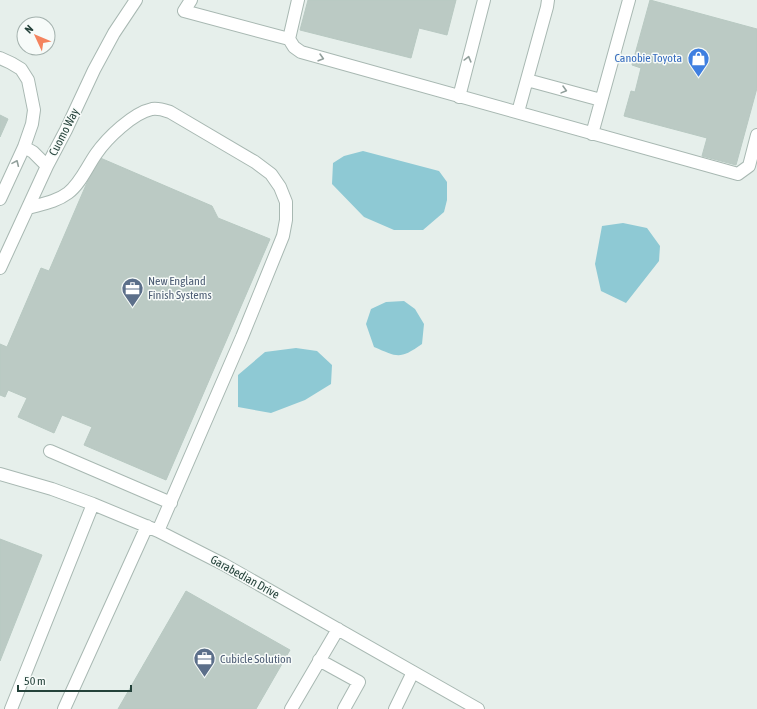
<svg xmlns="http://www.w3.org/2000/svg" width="757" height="709" viewBox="0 0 757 709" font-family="'Asap Condensed',sans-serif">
<rect width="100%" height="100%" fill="#e6efeb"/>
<path fill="#8ec9d4" d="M363 151 439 171 447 182V200L444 212 423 230H394L364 217 332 184 333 163 344 156Z
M623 223 647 228 660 246 659 261 626 303 601 291 595 264 602 226Z
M404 301 415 309 424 324 422 344C399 360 398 357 374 347L366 324 371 309 386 302Z
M296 348 317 351 332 365 331 384 305 400 271 413 238 407V375L265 352Z"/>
<path fill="#bbcac4" stroke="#b8c9c2" d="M308 0H456L447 35 419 28 411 58 300 30Z
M650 0 757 29V88L736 165 702 156 707 138 624 116 631 91 635 92 641 68 632 65Z
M0 115 8 119 0 137Z
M98 157 212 206 218 218 270 239 166 480 84 445 92 427 62 415 54 433 18 417 27 398 8 390 5 397 0 395V344L7 347 41 268 49 271Z
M0 539 42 555 0 661Z
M186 591 290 650 256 709H118Z"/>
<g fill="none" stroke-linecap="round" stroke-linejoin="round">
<defs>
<path id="minor" d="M191 0 184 11 289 39 294 47 301 52 738 174 749 166 757 135
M289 39 298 0
M0 58 11 63 21 69 28 80 34 110 32 124 24 147 0 199
M527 80 601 100
M459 97 484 0
M518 112 547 7 548 0
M592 134 629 0
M24 147 33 152 47 166
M28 208C42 204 56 202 68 193 80 184 87 167 96 154 107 138 133 113 152 109 159 108 164 110 170 112L255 162 271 174 280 187 286 202V220L283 236 242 337 158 531
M0 268 47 166 66 130 94 70 114 33 136 0
M50 451 171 503
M0 474 52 489 93 504 158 531 223 564 478 709
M319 660 359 682 344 709
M11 709 93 504
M64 709 147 526
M291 709 338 629
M395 709 413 672"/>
</defs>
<use href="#minor" stroke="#a8b8b2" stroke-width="14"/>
<use href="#minor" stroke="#fff" stroke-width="12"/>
</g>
<defs><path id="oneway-chevron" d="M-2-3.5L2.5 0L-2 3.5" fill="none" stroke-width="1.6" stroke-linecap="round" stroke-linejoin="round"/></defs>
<g stroke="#92a09c">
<use href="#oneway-chevron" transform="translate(321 58) rotate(16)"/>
<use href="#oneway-chevron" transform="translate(468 59) rotate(-75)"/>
<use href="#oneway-chevron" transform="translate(564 90) rotate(15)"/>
<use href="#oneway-chevron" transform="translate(16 163) rotate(-66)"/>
</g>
<defs>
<symbol id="shop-pin" viewBox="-11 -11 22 30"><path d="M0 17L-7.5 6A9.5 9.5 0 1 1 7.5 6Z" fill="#3f7fe0" stroke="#f7fbf9"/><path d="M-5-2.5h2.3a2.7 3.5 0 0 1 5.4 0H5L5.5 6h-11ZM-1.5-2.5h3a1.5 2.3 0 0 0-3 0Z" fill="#fff"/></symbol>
<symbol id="office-pin" viewBox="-11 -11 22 30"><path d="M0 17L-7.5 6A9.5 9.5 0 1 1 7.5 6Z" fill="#5c6f8a" stroke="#f7fbf9"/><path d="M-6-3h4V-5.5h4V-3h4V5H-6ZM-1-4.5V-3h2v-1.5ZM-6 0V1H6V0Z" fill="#fff"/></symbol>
</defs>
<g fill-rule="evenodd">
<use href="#shop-pin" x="686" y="46" width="25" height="34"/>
<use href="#office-pin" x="120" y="276" width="25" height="34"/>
<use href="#office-pin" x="192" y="646" width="25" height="34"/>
</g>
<g text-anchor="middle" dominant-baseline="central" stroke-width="3" stroke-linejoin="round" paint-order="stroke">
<g font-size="12" fill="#366cbe" stroke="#f7fbf9" text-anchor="end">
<text x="682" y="58">Canobie Toyota</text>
</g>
<g font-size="12" fill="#24423a" stroke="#f7fbf9">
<text transform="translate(64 132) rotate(-63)">Cuomo Way</text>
<text transform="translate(245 577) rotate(29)">Garabedian Drive</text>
</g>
<g font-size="12" fill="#4e5e75" stroke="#f7fbf9" text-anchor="start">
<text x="148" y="281">New England<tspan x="148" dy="14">Finish Systems</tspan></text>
<text x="220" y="659">Cubicle Solution</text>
</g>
</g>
<g transform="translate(36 36) rotate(314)"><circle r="19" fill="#f7fbf9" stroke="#a3b1ad"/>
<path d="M0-3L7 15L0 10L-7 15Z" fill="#f4845f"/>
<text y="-6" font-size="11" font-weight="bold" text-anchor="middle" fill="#24423a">N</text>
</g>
<path d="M18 685v6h113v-6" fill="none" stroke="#24423a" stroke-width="2"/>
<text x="24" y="685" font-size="12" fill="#24423a" stroke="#f7fbf9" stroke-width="3" paint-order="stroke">50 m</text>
</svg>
